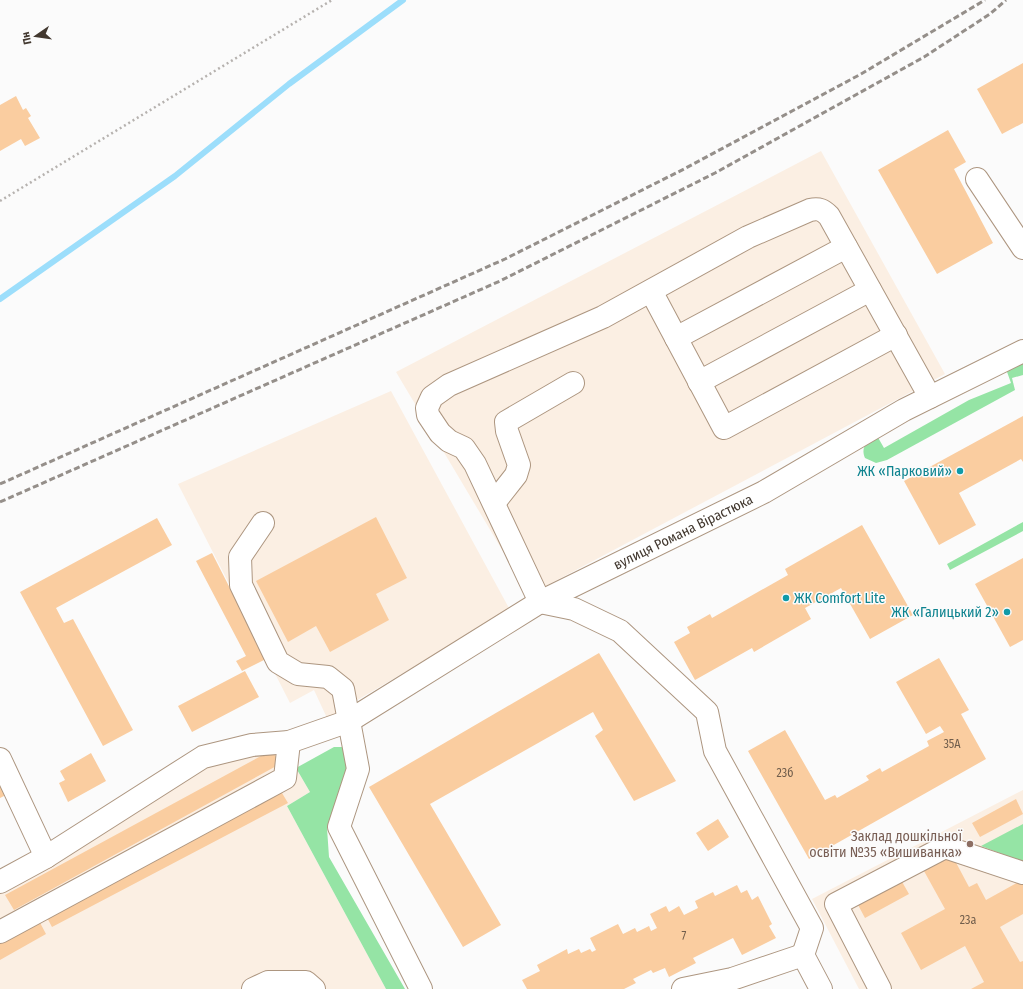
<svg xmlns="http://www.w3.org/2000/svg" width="1023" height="989" viewBox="0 0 1023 989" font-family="'Fira Sans Condensed',sans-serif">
<rect width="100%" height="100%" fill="#fbfbfb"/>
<path fill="#fbefe3" d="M821 151 945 374 529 595 396 372Z
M391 391 510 610 327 718 314 690 290 703 178 484Z
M277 736 310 792 287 806 386 989H0V873L241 742Z
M1023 790V989H859L812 899Z"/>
<path fill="#95e4a5" d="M1023 361V375L1012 378 1015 390 887 460 876 463 865 458C860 446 868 442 876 434L884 448 969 400 1011 383 1006 369Z
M1023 522V531L950 570 947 564Z
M334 747H344L353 765 327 828 329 857 405 989H386L287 806 310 792 296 768Z
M1023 824V862L981 846Z"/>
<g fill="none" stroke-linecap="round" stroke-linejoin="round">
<path stroke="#9cdefb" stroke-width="6" d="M0 299 175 176 289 84 403 0"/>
</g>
<path fill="#facda0" d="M1023 63V123L1002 134 977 89Z
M16 96 23 110 26 108 31 116 28 118 40 138 25 146 21 139 0 151V105Z
M948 130 966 162 954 169 993 243 937 274 878 170Z
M1023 416V462L1021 459 959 493 976 525 939 545 904 481Z
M376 517 407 578 376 594 389 620 330 652 316 626 288 642 256 581Z
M157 518 172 545 56 608 64 623 73 619 133 730 103 746 20 592Z
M862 525 913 615 870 639 841 588 805 608 811 619 754 652 752 648 695 680 674 642 690 633 687 627 710 614 712 618 788 575 785 569Z
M212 553 266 659 242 671 236 661 246 656 196 561Z
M1023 558V640L1010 647 975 584Z
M599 653 676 781 634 801 595 736 603 730 593 712 430 804 501 925 463 947 369 787Z
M939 658 969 710 961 714 986 759 809 859 748 751 785 730 825 800 835 795 837 798 869 780 866 776 880 768 882 772 929 746 927 741 944 732 940 726 926 734 896 682Z
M245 671 259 697 192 732 178 706Z
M272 750 280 764 14 910 5 895Z
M91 753 106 781 68 802 59 783 65 780 60 771Z
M0 779 8 794 0 798Z
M279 788 288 803 52 927 44 912Z
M1016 799 1023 814 980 837 972 823Z
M718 819 729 837 708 851 696 833Z
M952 855 969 887 977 883 986 900 1022 880 1023 883V914L1000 927 1020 962 1023 961V989H971L984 982 965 946 921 970 901 933 945 909 924 871Z
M901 880 909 894 865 918 857 903Z
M737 885 741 893 747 890 752 900 758 896 772 924 769 926 776 938 742 955 733 938 693 958 696 963 669 977 665 968 653 973 651 970 633 979 636 983 624 989H527L522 980 540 971 537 965 567 949 568 954 579 949 581 953 590 949 592 952 596 950 590 938 618 924 623 934 635 928 637 932 649 926 651 931 657 928 650 914 666 906 669 912 679 906 684 915 698 908 695 901 713 892 715 896Z
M37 917 46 934 0 960V938Z"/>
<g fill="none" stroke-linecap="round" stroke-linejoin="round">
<defs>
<g id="minor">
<path d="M977 179 1023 248"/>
<path d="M651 291 724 428 896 335"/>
<path d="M676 338 846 247"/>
<path d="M699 382 870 290"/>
<path d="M494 503 516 475 519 465 507 431 506 422 573 383"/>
<path d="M263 523 240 557 241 585 278 662 298 674 328 677 343 689 358 769 339 827 421 989"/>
<path d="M0 759 46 857"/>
<path id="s1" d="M0 882 46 857 203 757 252 745 289 742 349 721 540 602 764 492 904 410 1023 351"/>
<path d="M0 932 285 778 289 742"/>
<path d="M253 989 268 982H306L314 989"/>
<path d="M683 989 732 979 803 955"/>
<path d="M821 989 803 955 812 928 715 751 707 712 620 631 574 609 540 602 475 464 464 448 449 441 440 433 428 415 427 408 432 397 449 385 603 317 748 237 810 210C819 208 823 210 829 216L930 397"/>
<path d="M880 989 836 904 945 847 1023 873"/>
</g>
</defs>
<use href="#minor" stroke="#ad9680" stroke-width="24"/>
<path stroke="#b6b2af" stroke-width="2.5" stroke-dasharray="2 3" stroke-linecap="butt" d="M0 201 332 0"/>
<use href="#minor" stroke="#fff" stroke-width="22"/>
<path stroke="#958f8a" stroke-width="3" stroke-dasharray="6 3" stroke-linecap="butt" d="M0 484 505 259 684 169 861 74 985 0
M0 502 500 281 715 173 924 57 990 14 1006 0"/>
</g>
<g fill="#0f9aa8" stroke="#fbfbfb" stroke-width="1.5">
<circle cx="960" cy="471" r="4"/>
<circle cx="786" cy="598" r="4"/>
<circle cx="1007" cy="612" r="4"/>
</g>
<circle fill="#8d6e63" stroke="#fbfbfb" stroke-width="1.5" cx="970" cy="844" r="4"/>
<g text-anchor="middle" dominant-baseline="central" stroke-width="3" stroke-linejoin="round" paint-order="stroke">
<g font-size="12" fill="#705d4b">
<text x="952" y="744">35А</text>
<text x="785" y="773">23б</text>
<text x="968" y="920">23а</text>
<text x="684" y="936">7</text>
</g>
<g font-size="14" fill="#0d838f" stroke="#fbfbfb" text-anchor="end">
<text x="952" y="471">ЖК «Парковий»</text>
<text x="794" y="598" text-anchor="start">ЖК Comfort Lite</text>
<text x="999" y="612">ЖК «Галицький 2»</text>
</g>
<g font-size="14" fill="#42382f" stroke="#fbfbfb">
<text stroke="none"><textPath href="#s1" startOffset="774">вулиця Романа Вірастюка</textPath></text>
</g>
<g font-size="14" fill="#785e54" stroke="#fbfbfb" text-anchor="end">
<text x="962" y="836">Заклад дошкільної<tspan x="962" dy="16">освіти №35 «Вишиванка»</tspan></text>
</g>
</g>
<g transform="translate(36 36) rotate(257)" stroke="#fbfbfb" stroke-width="3" paint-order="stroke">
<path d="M0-3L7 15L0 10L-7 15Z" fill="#42382f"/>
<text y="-6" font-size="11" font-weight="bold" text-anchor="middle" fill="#42382f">Пн</text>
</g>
</svg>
